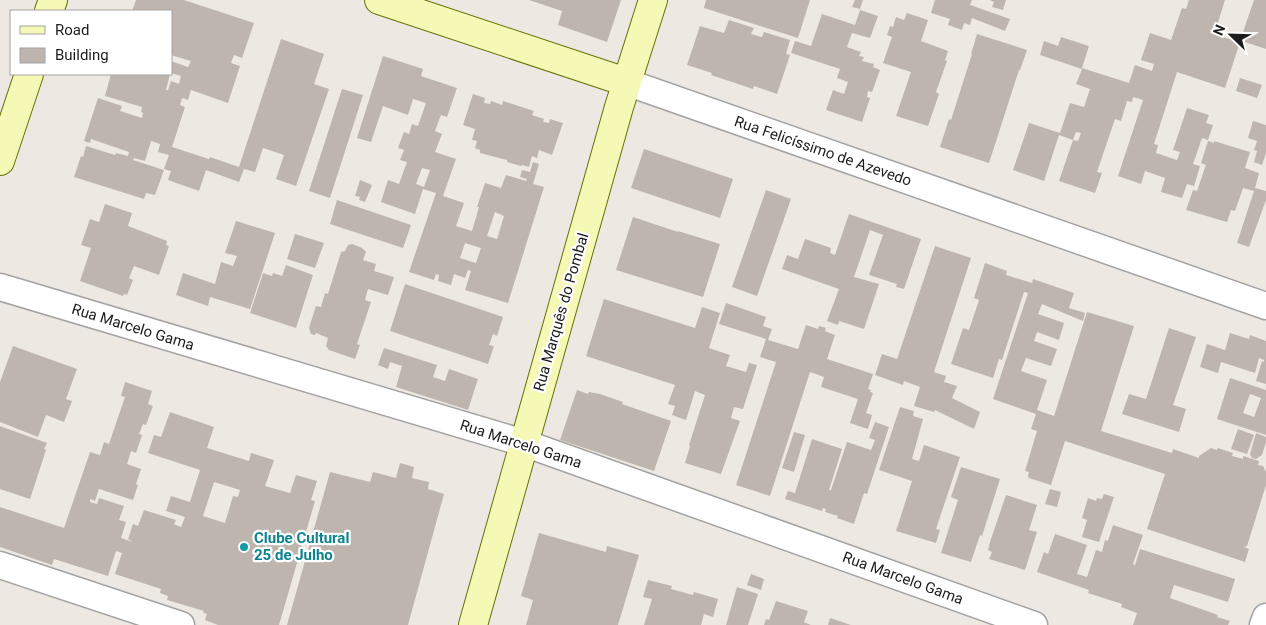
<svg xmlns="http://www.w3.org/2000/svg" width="1266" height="625" viewBox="0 0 1266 625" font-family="Roboto,sans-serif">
<rect width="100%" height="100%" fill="#ede9e2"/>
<path fill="#beb5ae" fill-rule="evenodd" d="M136 0H184L254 23 242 58 234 55 231 63 240 66 228 103 191 90 188 100 182 98 180 105 185 107 172 147 209 159 210 157 239 167 281 39 324 54 314 84 329 89 296 186 276 179 284 155 263 148 255 172 244 169 239 182 206 170 199 191 168 180 171 171 164 169 169 155 158 152 160 144 151 141 145 161 134 158 133 160 164 170 155 195 146 193 144 199 74 177 81 156 83 157 86 146 115 155 116 153 128 156 129 152 91 139 90 143 84 141 98 98 122 106 120 111 142 118 143 113 141 112 142 107 105 96 111 74H170L166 90H168L171 81 179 84 181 76 171 73V61L188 67 191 61 171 55V11H132Z
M529 0H621L607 42 558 25 562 11Z
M706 0H810L798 38 704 8Z
M855 0H863L860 9 852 7Z
M935 0H972L970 5 1010 19 1005 31 972 18 970 25 964 23 962 30 948 25 950 19 931 13Z
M990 0H1006L1003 10 992 7 994 2Z
M1189 0H1225L1215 32H1217L1216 35 1240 42 1225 88 1177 72 1154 144 1158 145 1156 153 1177 160 1180 152 1173 150 1187 108 1209 115 1206 123 1213 125 1208 140 1202 138 1193 164 1200 166 1194 186 1187 184 1182 198 1161 192 1165 178 1145 171 1141 184 1118 176 1143 100 1133 97 1132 102 1127 101 1121 121 1115 119 1097 172 1102 173 1095 193 1059 181 1073 140 1078 141 1081 133 1076 132 1073 140 1059 135 1044 181 1013 170 1029 123 1060 133 1070 103 1084 107 1090 89 1076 84 1082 69 1040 55 1044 41 1058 46 1061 37 1089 46 1082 68 1129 83 1135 65 1152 71 1154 64 1141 60 1150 33 1171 40 1182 8 1186 9Z
M1254 0H1266V49L1245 42 1246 37 1242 35Z
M860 10 878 16 870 38 852 33 847 47 861 52 859 56 864 57 862 61 874 64 873 67 880 70 872 92 868 91 867 97 870 98 862 122 826 110 833 90 844 94 848 82 837 78 840 69 791 53 795 41 811 46 822 14 855 25Z
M907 13 928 20 921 41 948 51 945 60 947 61 936 92 939 94 928 126 896 116 911 72 883 63 892 37 887 35 890 26 893 27 896 17 904 20Z
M729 20 754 28 751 34 762 37 764 32 790 40 786 54 790 55 777 94 754 86 753 89 711 75 712 73 687 65 700 26 724 33Z
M977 34 1027 50 1020 70H1019L989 163 940 147 949 119 951 120 972 54H971Z
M383 56 423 69 421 76 457 88 447 117 441 115 435 131 442 134 435 152 456 159 443 196 464 203 456 226 472 231 479 207H477L485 183 501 188 506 175 526 181 527 179 520 177 522 170 530 172 533 162 539 164 533 184 544 187 508 303 465 290 471 271 468 270 465 278 454 274 451 285 438 281 439 275 436 274 434 280 409 272 436 193 423 189 415 214 381 202 388 180 399 184 407 162 400 160 404 150 398 148 404 132 409 134 412 124 418 126 426 103 413 99 408 115 383 106 371 142 357 138ZM422 168 430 170 424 187 416 184ZM495 212 504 216 497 239 487 236ZM465 243 481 248 476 263 460 258Z
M1240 78 1262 85 1257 98 1236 91Z
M342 89 363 95 330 198 309 191Z
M473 94 485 98 484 103 490 104 491 101 502 105 503 101 534 111 532 115 544 119 543 122 549 123 550 119 563 123 552 155 539 150 537 158 532 156 529 167 522 165 521 166 507 162V160L480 153V150L475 148 477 141 472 140 475 129 463 125Z
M1253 121 1266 125V153L1262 165 1254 162 1257 151 1254 150 1257 141 1248 138Z
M1208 141 1214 143V141L1250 152 1245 168 1259 173 1255 188 1266 191V200L1249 247 1237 243 1254 191 1243 188 1235 211 1231 210 1227 222 1186 210 1193 190 1197 191 1206 165 1201 163Z
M644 149 733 179 720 218 631 188Z
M360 180 372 185 365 202 359 200 360 197 355 196Z
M766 190 791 199 757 296 732 287Z
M337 200 411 225 403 248 330 224Z
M105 204 132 213 128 226 167 241 166 245 169 246 159 275 134 266 129 278 133 280 127 295 124 294 123 296 80 281 91 248 81 245 90 219 99 222Z
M849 214 921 239 904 289 896 287 897 284 869 275 883 235 870 230 854 277 879 284 864 329 839 321 838 325 827 321 839 289 782 269 787 255 798 259 805 239 831 248 830 253 835 255Z
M633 217 678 232V231L720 244 703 297 616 270Z
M236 221 275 233 250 309 210 297 208 306 176 295 183 273 215 284 221 262 233 266 237 256 225 253Z
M295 234 324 243 315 268 287 259Z
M352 244 362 248 366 252 363 260 376 264 374 271 394 277 388 295 368 289 365 300 371 302 357 344 360 345 355 359 329 350 326 346 328 338 316 333 315 335 311 334 309 328 316 306 321 307 325 293 328 294 341 252 345 251 348 245Z
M935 246 971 258 934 372 946 376 944 382 957 386 952 398 980 412 974 429 935 410 934 412 914 406 920 387 904 381 903 385 875 375 882 354 897 359Z
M985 263 1007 271 1006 275 1032 283 1033 279 1074 293 1069 308 1085 313 1083 321 1042 304 1038 314 1064 323 1059 340 1037 332 1034 341 1057 349 1051 366 1026 358 1021 371 1047 380 1037 410 1054 416 1087 312 1134 326 1101 431 1172 453 1173 449 1199 458V456L1211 448 1217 450 1218 448 1233 453 1232 456 1243 459V456L1259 461 1258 465 1263 466 1266 472V485L1247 546 1244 547 1249 549 1245 562 1147 529 1165 474 1065 441 1051 485 1029 478 1028 476 1029 472 1025 471 1037 431 1031 429 1036 414 993 399 1028 293 1024 292 1002 360 999 359 993 378 951 364 963 328 969 330 979 300 974 298Z
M286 265 313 275 296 328 250 313 263 273 272 276 273 273 282 276Z
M405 284 503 317 497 336 493 334 489 345 494 346 488 364 390 331Z
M604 299 695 328 702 307 720 313 709 348 730 355 726 366 746 372 749 363 757 365 743 409 734 407 731 418 740 421 721 474 685 463 690 446 689 445 705 395 695 391 686 420 672 415 675 406 668 404 675 385 586 356Z
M726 303 766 317 763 326 772 329 768 340 798 349 806 325 818 329 819 326 826 328 825 331 835 335 827 359 873 374 868 389 871 390 870 392 873 393 866 413 872 415 868 429 850 423 858 399 821 387 824 377 810 372 770 496 736 485 776 362 760 357 766 339 719 324Z
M1169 328 1196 337 1173 405 1186 409 1179 432 1122 414 1129 394 1146 399Z
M1230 333 1249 339 1250 335 1266 341V384L1256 381 1262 361 1264 362V360L1259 358 1255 373 1221 362 1218 373 1200 367 1207 344 1225 350Z
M13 346 77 369 66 399 72 401 64 422 46 415 38 437 0 422V382Z
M384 348 437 365 433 377 445 381 449 369 478 379 468 410 396 387 402 366 390 362 388 369 378 365Z
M1230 378 1266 390V435L1217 419ZM1250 394 1261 398 1254 417 1243 413Z
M125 382 152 391 148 404 153 406 146 425 143 424 139 434 142 435 136 453 131 451 127 464 141 469 136 484 138 485 133 500 99 489 95 501 90 499V502L97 504 99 498 124 506 119 520 126 522 121 538 133 542 128 539 133 524 138 526 144 510 176 520 174 524 181 527 185 517 166 511 171 496 190 502 200 470 148 453 154 435 161 437 170 412 214 427 207 448 249 461 251 453 274 460 265 486 290 493 296 475 317 481 311 500 315 501 279 625H218L205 620 207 614 203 613 204 611 167 600 168 596 160 593 161 589 115 574 122 553 116 551 108 576 54 559 52 565 0 547V507L64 528 90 452 100 455 104 442 109 444 125 397 121 396ZM214 482 240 490 238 497 233 496 225 523 203 516Z
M577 390 588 394 589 392 600 394 623 402 622 404 671 421 654 471 560 440Z
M900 407 914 411 913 416 923 419 912 459 919 461 924 445 960 457 936 529 940 530 936 543 896 531 912 481 879 470Z
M875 422 889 427 867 494 864 493 854 524 837 518 838 516 825 512 826 509 823 508 822 511 785 499 788 491 795 493 812 439 842 449 829 490H831L847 442 871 450 875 440 869 438Z
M0 426 47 443 44 449 46 450 30 499 0 489Z
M1238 429 1254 435 1247 454 1231 449Z
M794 432 805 435 794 472 782 468Z
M1256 433 1266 437V442L1262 455 1256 459 1252 458 1250 454Z
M400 463 414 467 412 478 429 482 428 489 444 494 408 625H287L330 472 370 482 373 472 396 478Z
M961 467 1000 479 982 536 980 535 971 562 941 553 958 500 951 497Z
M1050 489 1061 492 1057 507 1045 504Z
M1104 494 1114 497 1099 542 1082 537 1087 520 1082 518 1088 498 1096 501 1097 498 1102 499Z
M1006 495 1037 505 1029 530 1037 532 1025 570 989 559 992 552 988 550 991 539Z
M1113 525 1143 535 1133 564 1135 565 1140 549 1235 579 1228 602 1174 585 1170 598 1218 615 1217 617 1230 621 1228 625H1133L1137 613 1121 607 1122 604 1088 593 1089 590 1037 572 1044 552 1048 554 1055 534 1087 545 1077 574 1087 577 1096 550 1102 552 1105 540 1108 541Z
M539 533 606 552 607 546 639 555 618 625H526L533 600 521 596Z
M751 574 764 579 761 590 747 585Z
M648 580 672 586 671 589 693 595 694 592 718 599 713 617 704 614 701 625H644L652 599 643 597Z
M737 587 758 594 748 625H726Z
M776 601 808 611 804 622 811 625H764L766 619 769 620Z
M830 618 851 625H828Z"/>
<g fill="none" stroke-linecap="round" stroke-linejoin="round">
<defs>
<path id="street" d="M626 82 1266 306
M0 287 524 443 1034 625
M0 565 181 625
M1263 625 1266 617"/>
<path id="secondary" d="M379 0 626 82
M49 11 53 0
M0 161 29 74
M473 625 619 107 653 0"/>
</defs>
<use href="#street" stroke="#a3a3a3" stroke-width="29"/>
<use href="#secondary" stroke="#667006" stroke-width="30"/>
<use href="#street" stroke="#fff" stroke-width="26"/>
<use href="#secondary" stroke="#f6f8b5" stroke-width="28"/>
</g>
<circle fill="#0f9aa8" stroke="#fff" stroke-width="2" cx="244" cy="547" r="5"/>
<g text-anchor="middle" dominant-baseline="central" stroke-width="4.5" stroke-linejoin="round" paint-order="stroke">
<g font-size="15" fill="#1c1c1c" stroke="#fff">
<text transform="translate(823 151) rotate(19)">Rua Felicíssimo de Azevedo</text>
<text transform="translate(561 312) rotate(-74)">Rua Marquês do Pombal</text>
<text transform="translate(133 327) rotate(17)">Rua Marcelo Gama</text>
<text transform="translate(521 444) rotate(18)">Rua Marcelo Gama</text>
<text transform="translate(903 578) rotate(20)">Rua Marcelo Gama</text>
</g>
<g font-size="15" font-weight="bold" fill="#0d838f" stroke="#fff" text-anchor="start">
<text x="254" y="538">Clube Cultural<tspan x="254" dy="17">25 de Julho</tspan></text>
</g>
</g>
<rect x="10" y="10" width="162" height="65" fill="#ffffff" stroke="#a4a4a4"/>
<rect x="20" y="26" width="25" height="8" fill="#f6f8b5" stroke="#a4a4a4"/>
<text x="55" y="35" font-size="15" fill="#1c1c1c">Road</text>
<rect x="20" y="48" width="25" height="15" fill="#beb5ae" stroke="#a4a4a4"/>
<text x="55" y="60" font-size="15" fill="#1c1c1c">Building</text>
<g transform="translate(1231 35) rotate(293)" stroke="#ffffff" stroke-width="4" paint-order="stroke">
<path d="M0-4L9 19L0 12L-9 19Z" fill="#1c1c1c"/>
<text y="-8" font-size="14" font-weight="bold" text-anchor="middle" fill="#1c1c1c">N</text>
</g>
</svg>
